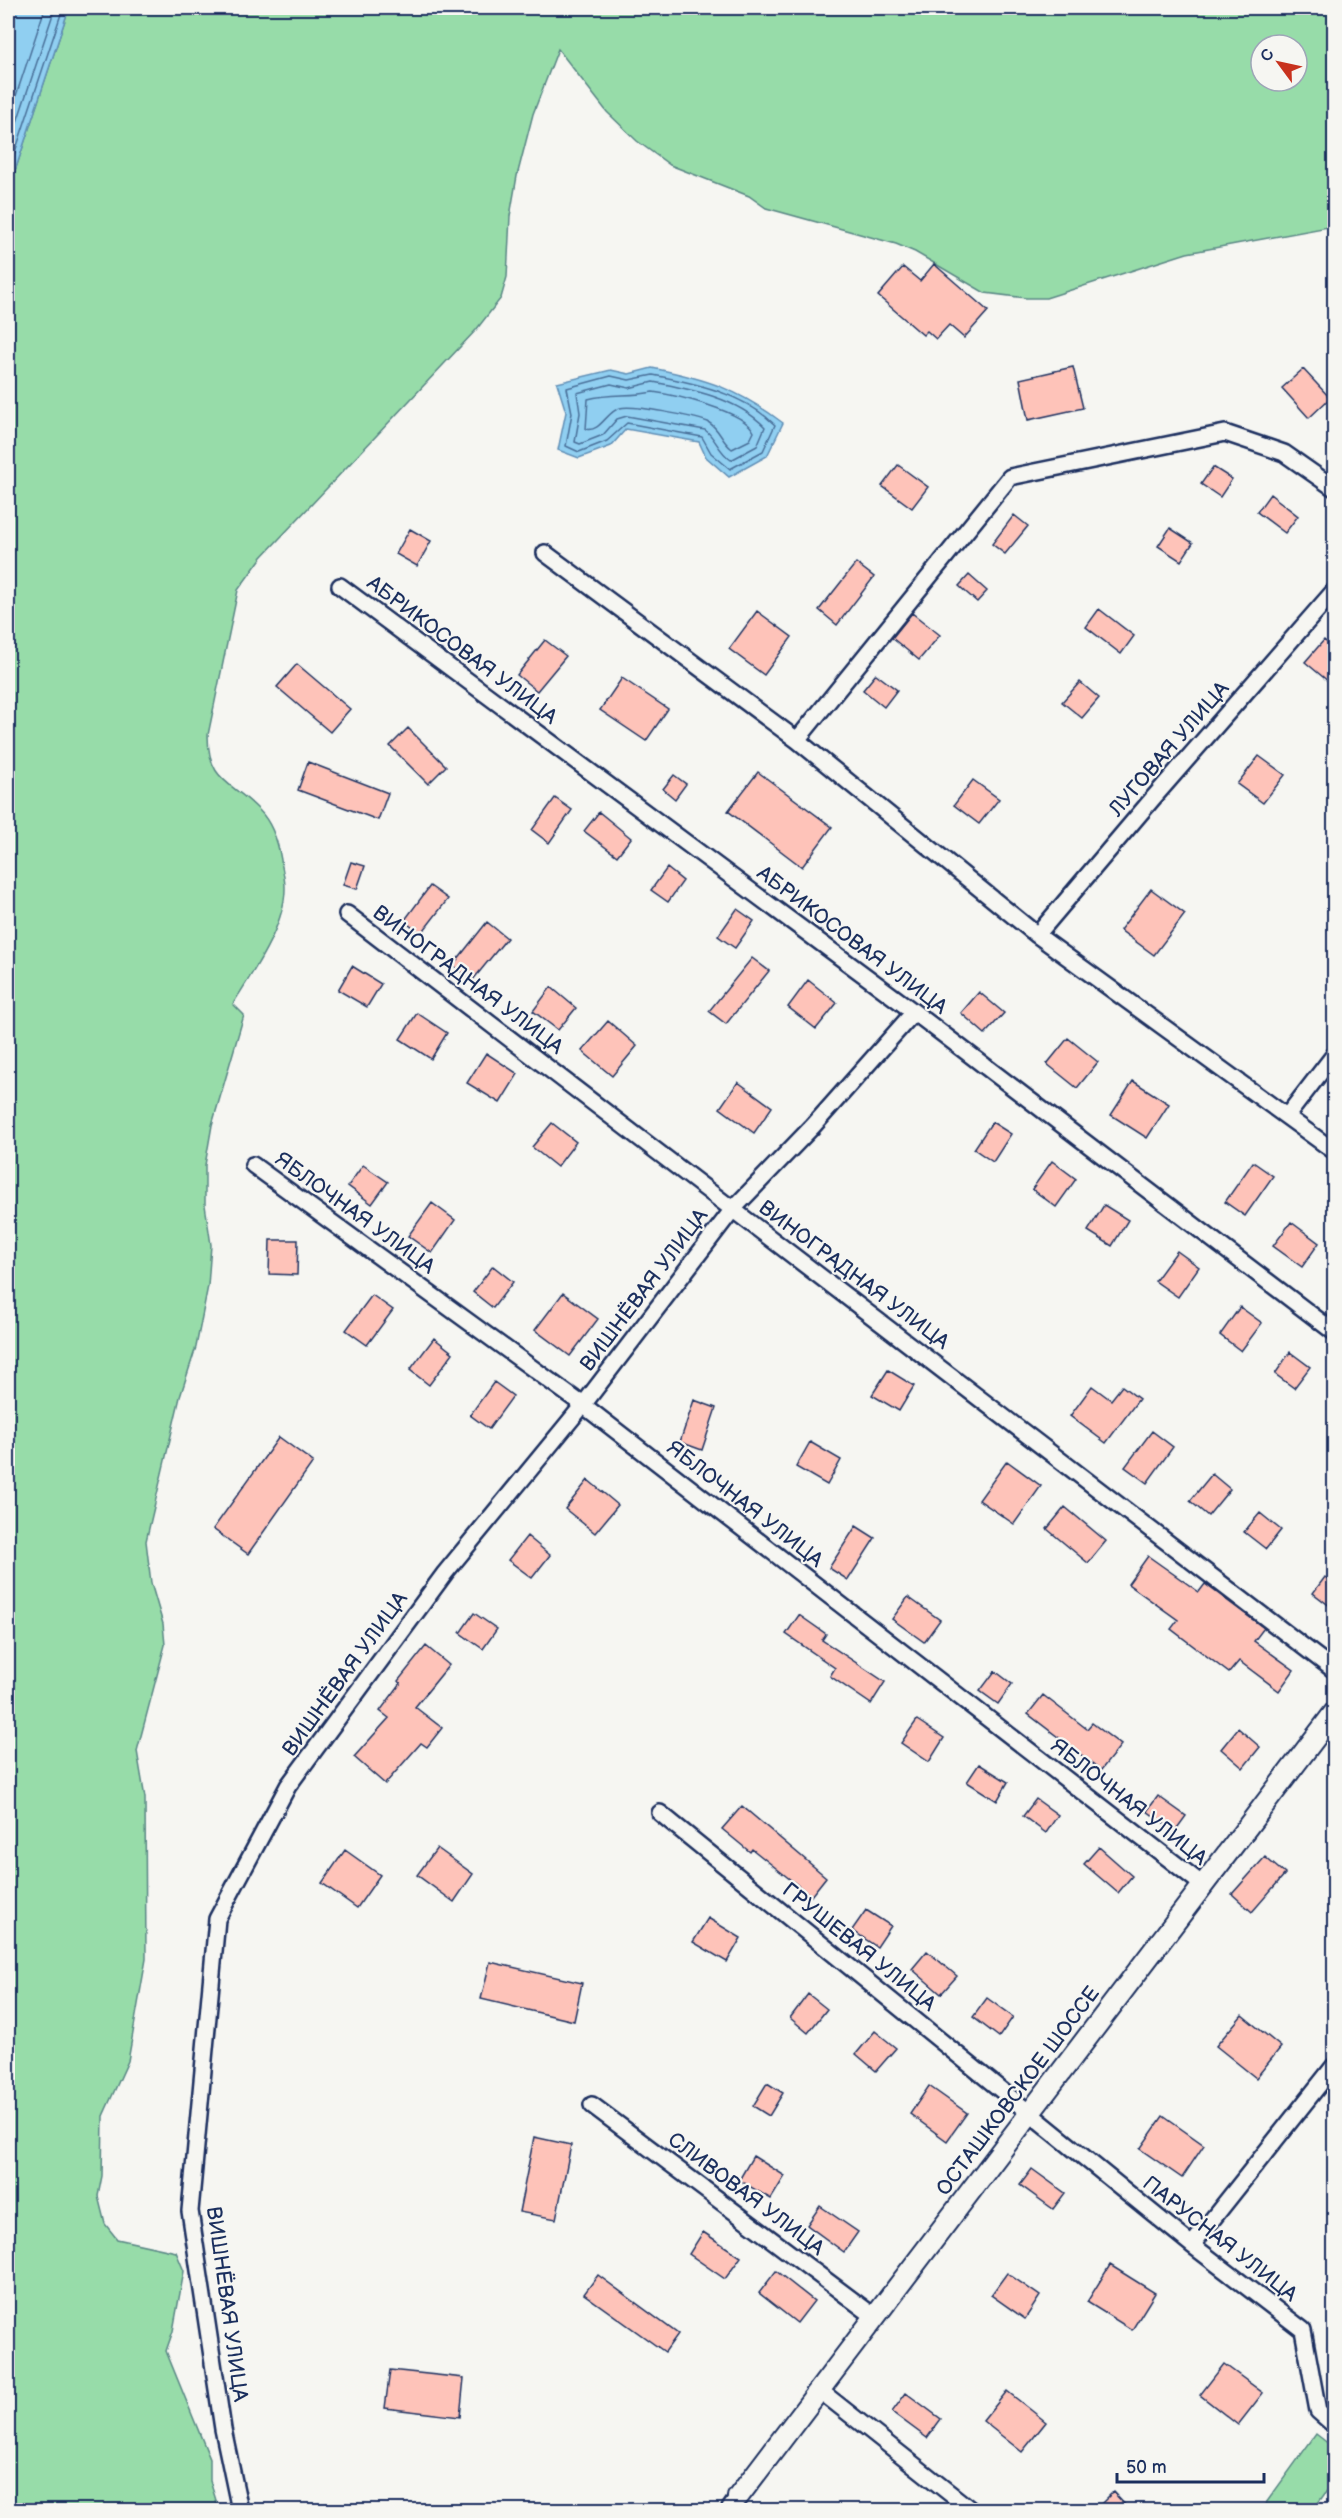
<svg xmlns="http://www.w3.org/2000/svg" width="1342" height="2518" viewBox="0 0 1342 2518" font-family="'Balsamiq Sans',sans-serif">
<rect width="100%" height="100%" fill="#f6f6f2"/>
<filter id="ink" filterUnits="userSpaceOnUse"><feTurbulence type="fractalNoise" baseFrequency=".0167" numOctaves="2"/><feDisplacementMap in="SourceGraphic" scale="12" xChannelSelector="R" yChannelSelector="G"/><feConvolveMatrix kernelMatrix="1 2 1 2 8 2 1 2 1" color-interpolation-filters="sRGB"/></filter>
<g filter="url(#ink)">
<path fill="#97dca9" stroke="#598684" stroke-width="1.5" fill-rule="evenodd" d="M69 8H1334V226L1187 253 1046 298H1026L985 293 915 252 896 244 766 208 749 196 670 165 637 141 607 112 558 49 533 114 517 176 510 216 507 277 501 298 476 330 262 557 238 590 208 735C208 782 230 780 259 810 272 823 278 842 281 860 282 869 285 878 285 887 286 925 252 973 233 1004L244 1015 212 1125 205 1165V1205L211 1245 208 1286 196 1347 180 1397 146 1541 151 1583 163 1624 165 1645 137 1751 145 1798 146 1959 128 2061 103 2116 102 2176 98 2196 105 2224 117 2239 176 2252 184 2271 173 2331 166 2351 210 2459V2481L219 2510H8V192ZM1261 45H1297V81H1261Z
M1316 2434 1334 2448V2481L1313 2510H1261Z"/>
<path fill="#90cff1" stroke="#618fb6" stroke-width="1.5" d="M8 8H69L8 192Z
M652 368C707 379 738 389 783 423L767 456 729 477 706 457 699 442 626 429 611 446 579 458 558 450 566 412 557 383 611 370 629 374Z"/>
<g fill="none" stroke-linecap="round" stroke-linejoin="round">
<path stroke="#4a6f99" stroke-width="1.5" d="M8 120 45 8
M8 149 55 8
M8 173 63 8
M653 375C695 383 743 393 775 425L763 451 730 469 711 453 702 437 627 423 607 441 579 452 566 446 572 413 567 388 611 376 629 380Z
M653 382C691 389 737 398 765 427L757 446 731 460C718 451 715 437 705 430L627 416 617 419 603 435 580 444 575 442 580 413 577 393 611 384 629 388Z
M653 392C675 395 745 411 754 432L750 440 732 449C721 441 720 429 708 422 695 417 632 404 620 408 607 411 600 433 586 429L588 399C611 393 630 397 653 392Z"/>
</g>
<path fill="#fec3b9" stroke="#1b2f5e" stroke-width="1.5" d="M934 264 988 311 964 338 949 325 936 339 927 331 923 335 878 296 903 267 920 281Z
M1073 367 1083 408 1028 420 1020 379Z
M1303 369 1330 398 1309 418 1282 388Z
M898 465 928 487 912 508 882 486Z
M1213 467 1232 479 1220 497 1201 484Z
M1270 494 1298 516 1285 533 1257 512Z
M1014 515 1028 526 1005 554 992 544Z
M1170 528 1193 543 1181 561 1158 546Z
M410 529 431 541 417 566 396 554Z
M856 563 874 577 837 625 819 610Z
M969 575 987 591 977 602 959 586Z
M1099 609 1134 636 1121 654 1086 627Z
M757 611 792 637 764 675 729 649Z
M912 613 940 635 919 660 892 638Z
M545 640 566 656 537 691 517 675Z
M1324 640 1335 649V687L1305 662Z
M297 664 350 709 330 732 277 687Z
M876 674 897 690 884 707 863 690Z
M622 678 668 709 646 741 600 710Z
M1080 682 1099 698 1082 718 1062 702Z
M408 728 446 766 428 784 390 746Z
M1259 756 1285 775 1263 803 1237 784Z
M308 762 388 793 378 820 298 790Z
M758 772 832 827 802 867 728 811Z
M674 775 686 784 675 799 663 789Z
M973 780 999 799 979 824 954 805Z
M555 798 572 810 549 843 532 830Z
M599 812 631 838 617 856 584 831Z
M351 862 365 866 357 889 343 885Z
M667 868 683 881 668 902 651 890Z
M430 886 448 899 421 934 404 921Z
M1151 889 1185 914 1154 955 1120 930Z
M737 909 754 921 735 948 718 936Z
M487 922 507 938 472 981 453 965Z
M752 958 769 971 726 1024 709 1011Z
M352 966 381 984 367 1007 338 990Z
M808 980 837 1003 816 1029 788 1007Z
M551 987 576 1008 558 1030 533 1011Z
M979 992 1004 1013 985 1034 961 1013Z
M417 1013 447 1033 431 1059 400 1039Z
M608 1021 637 1046 612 1076 582 1051Z
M1068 1038 1098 1062 1077 1088 1047 1064Z
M486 1053 518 1074 500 1103 467 1083Z
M1133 1081 1169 1104 1147 1138 1111 1115Z
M738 1082 772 1107 754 1133 720 1108Z
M992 1122 1011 1134 993 1162 974 1149Z
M552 1123 576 1142 557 1167 532 1147Z
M1052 1161 1076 1179 1056 1207 1032 1189Z
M1253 1162 1273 1176 1245 1216 1225 1202Z
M363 1165 388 1182 372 1204 348 1186Z
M432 1203 455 1220 432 1253 408 1236Z
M1104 1205 1128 1220 1112 1246 1088 1231Z
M1291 1222 1319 1243 1302 1267 1273 1246Z
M270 1240H298L297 1275 269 1274Z
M1177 1251 1199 1267 1178 1297 1155 1281Z
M493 1266 513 1282 493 1308 473 1292Z
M563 1293 598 1319 570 1356 535 1330Z
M372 1295 393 1310 367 1345 346 1330Z
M1240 1307 1262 1323 1241 1351 1220 1335Z
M434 1338 453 1353 429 1385 410 1370Z
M1290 1352 1310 1367 1294 1388 1275 1374Z
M888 1370 914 1386 899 1411 872 1395Z
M494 1382 513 1396 489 1429 470 1415Z
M1092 1386 1111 1400 1122 1386 1139 1399 1106 1443 1070 1416Z
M694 1400 716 1408 702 1450 680 1442Z
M1152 1431 1173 1447 1147 1483 1125 1467Z
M279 1437 313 1462 248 1554 213 1529Z
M810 1442 841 1460 827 1485 796 1467Z
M1007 1461 1041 1486 1014 1524 979 1500Z
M1212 1474 1230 1489 1208 1516 1190 1501Z
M588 1480 618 1505 595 1533 565 1509Z
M1065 1507 1106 1541 1088 1563 1047 1529Z
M1260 1513 1281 1530 1266 1549 1244 1532Z
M856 1526 875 1538 848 1580 829 1568Z
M527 1536 550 1555 532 1578 508 1560Z
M1148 1556 1199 1592 1205 1584 1264 1628 1254 1641 1294 1670 1279 1691 1239 1661 1229 1673 1171 1629 1178 1620 1128 1584Z
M1325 1577 1335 1584V1610L1313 1593Z
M908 1597 940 1620 924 1642 892 1619Z
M474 1613 497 1629 483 1649 460 1633Z
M799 1615 826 1634 822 1640 885 1682 871 1704 830 1676 835 1668 786 1634Z
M426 1646 449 1665 415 1707 442 1728 427 1747 421 1743 385 1784 354 1757 389 1718 380 1711 401 1683 398 1681Z
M995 1671 1012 1684 998 1704 980 1691Z
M1043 1695 1087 1729 1092 1723 1121 1745 1101 1770 1028 1714Z
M917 1720 944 1738 929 1762 901 1743Z
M1238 1728 1260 1747 1243 1768 1221 1749Z
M979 1764 1008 1782 997 1801 967 1782Z
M1158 1796 1186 1816 1175 1831 1147 1811Z
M1036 1799 1058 1815 1046 1833 1023 1816Z
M742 1806 826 1877 811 1896 752 1849 750 1852 722 1829Z
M1099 1847 1132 1876 1118 1893 1084 1864Z
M437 1848 473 1874 454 1902 417 1875Z
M345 1850 380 1875 357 1908 322 1883Z
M1265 1857 1285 1874 1252 1912 1232 1894Z
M866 1910 891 1926 877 1947 852 1930Z
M708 1918 741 1938 727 1962 693 1942Z
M927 1951 957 1976 941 1994 912 1969Z
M490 1962 582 1983 574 2021 481 1999Z
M808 1994 827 2009 808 2033 790 2018Z
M987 1998 1013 2017 999 2037 973 2017Z
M1242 2015 1281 2047 1256 2078 1216 2046Z
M875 2031 896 2048 876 2071 856 2054Z
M767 2083 783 2093 769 2116 753 2106Z
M929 2086 967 2113 947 2141 910 2114Z
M1163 2116 1204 2145 1182 2178 1140 2149Z
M534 2137 571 2145 556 2219 519 2212Z
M753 2156 785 2176 771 2199 739 2180Z
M1032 2169 1065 2193 1053 2209 1020 2185Z
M820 2206 858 2232 844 2252 807 2225Z
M703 2232 741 2257 725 2279 689 2254Z
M1110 2265 1155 2293 1132 2330 1087 2302Z
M776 2271 814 2301 797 2323 759 2293Z
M1007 2273 1040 2296 1025 2319 991 2295Z
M598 2275 678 2334 665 2352 584 2294Z
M1224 2364 1263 2393 1238 2425 1200 2395Z
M390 2370 464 2378 460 2417 385 2408Z
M1007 2391 1046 2422 1022 2452 983 2421Z
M906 2393 941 2419 927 2438 892 2412Z
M1113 2492 1131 2511H1094Z"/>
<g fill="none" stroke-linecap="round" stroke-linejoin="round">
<defs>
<path id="minor" d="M545 553 797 740 1037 935 1334 1151
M340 586 914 1012 1334 1332
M797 740 1010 477 1225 433 1284 453 1334 488
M347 914 1334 1670
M1037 935 1154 797 1334 591
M1287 1116 1334 1055
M253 1165 583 1405 1204 1886
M660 1813 1192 2245 1303 2330 1318 2411 1334 2425
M592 2105 875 2317
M1192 2245 1334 2066
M818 2389 971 2510
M240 2510 223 2429 190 2211 217 1919 288 1786 445 1573 583 1405 733 1209 813 1126 914 1012
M729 2510 738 2497"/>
<path id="tertiary" d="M738 2497 1334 1713"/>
</defs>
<use href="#minor" stroke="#1b2f5e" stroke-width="20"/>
<use href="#tertiary" stroke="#1b2f5e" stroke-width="24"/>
<use href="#minor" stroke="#f6f6f2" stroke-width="15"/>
<use href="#tertiary" stroke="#f6f6f2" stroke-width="20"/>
</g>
</g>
<g text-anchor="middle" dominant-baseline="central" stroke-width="4.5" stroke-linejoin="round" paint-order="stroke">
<g font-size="21" fill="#1b2f5e" stroke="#f6f6f2">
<text transform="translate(462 650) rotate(37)">АБРИКОСОВАЯ УЛИЦА</text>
<text transform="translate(1169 749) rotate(-49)">ЛУГОВАЯ УЛИЦА</text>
<text transform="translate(852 940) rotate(37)">АБРИКОСОВАЯ УЛИЦА</text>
<text transform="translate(468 980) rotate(37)">ВИНОГРАДНАЯ УЛИЦА</text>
<text transform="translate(355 1213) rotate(36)">ЯБЛОЧНАЯ УЛИЦА</text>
<text transform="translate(854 1275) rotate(37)">ВИНОГРАДНАЯ УЛИЦА</text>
<text transform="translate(644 1290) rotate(-53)">ВИШНЁВАЯ УЛИЦА</text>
<text transform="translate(745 1504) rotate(38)">ЯБЛОЧНАЯ УЛИЦА</text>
<text transform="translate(345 1674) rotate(-54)">ВИШНЁВАЯ УЛИЦА</text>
<text transform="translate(1129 1802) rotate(38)">ЯБЛОЧНАЯ УЛИЦА</text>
<text transform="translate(859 1947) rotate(39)">ГРУШЕВАЯ УЛИЦА</text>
<text transform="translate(1018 2091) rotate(-53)">ОСТАШКОВСКОЕ ШОССЕ</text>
<text transform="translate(746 2194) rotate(37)">СЛИВОВАЯ УЛИЦА</text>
<text transform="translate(1220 2239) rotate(38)">ПАРУСНАЯ УЛИЦА</text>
<text transform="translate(227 2304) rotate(82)">ВИШНЁВАЯ УЛИЦА</text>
</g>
</g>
<rect width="1342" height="2518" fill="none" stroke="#f6f6f2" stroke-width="30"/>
<rect x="15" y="15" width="1312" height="2488" fill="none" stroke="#1b2f5e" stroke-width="2" filter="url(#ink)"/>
<g transform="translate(1279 63) rotate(303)"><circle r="28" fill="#f6f6f2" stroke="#9ea6b7" stroke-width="1.5"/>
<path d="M0-4.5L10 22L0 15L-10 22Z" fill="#c8321e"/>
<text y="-9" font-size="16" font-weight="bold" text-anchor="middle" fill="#1b2f5e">С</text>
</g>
<path d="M1117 2473v9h147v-9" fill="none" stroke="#1b2f5e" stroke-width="3"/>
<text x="1126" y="2473" font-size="18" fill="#1b2f5e" stroke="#f6f6f2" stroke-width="4.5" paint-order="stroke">50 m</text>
</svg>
